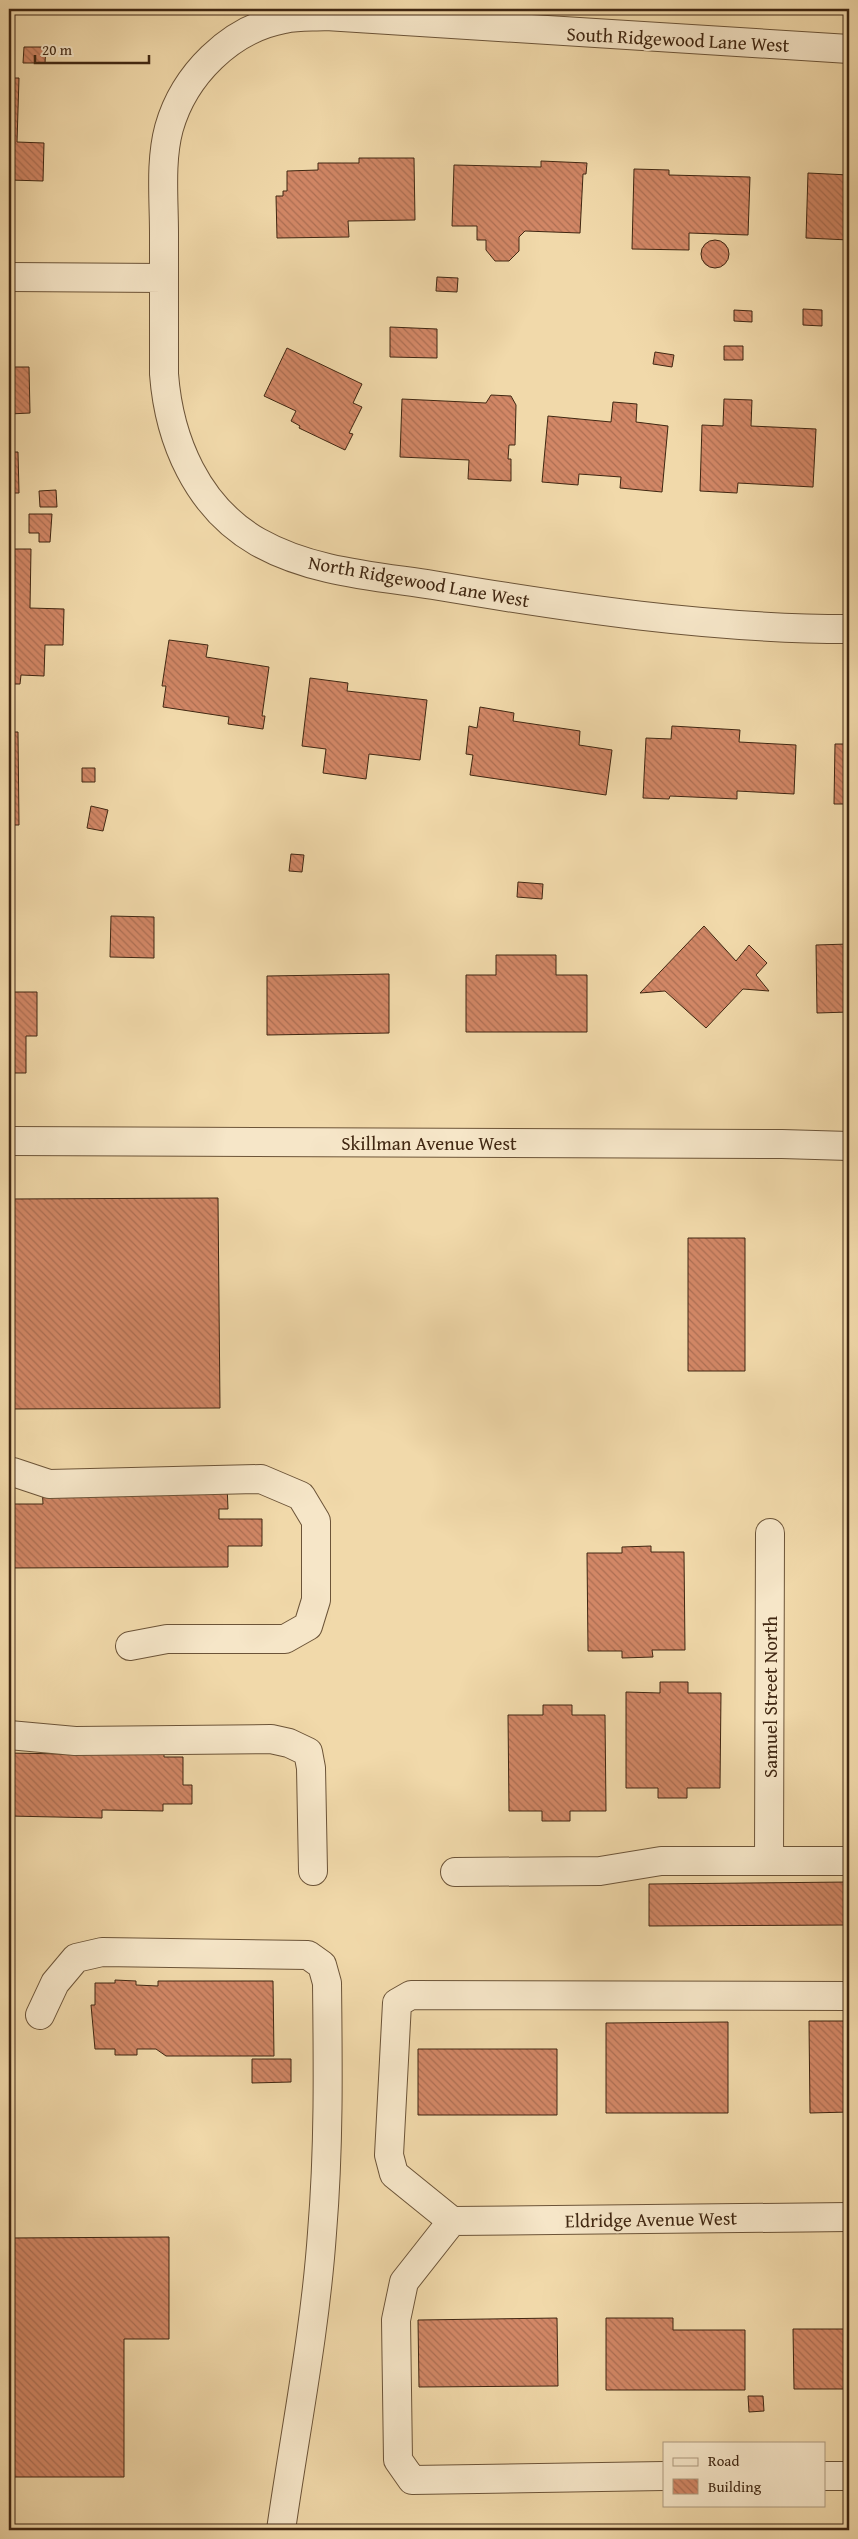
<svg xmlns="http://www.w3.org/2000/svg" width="858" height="2539" viewBox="0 0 858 2539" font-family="'Gentium Book Plus',serif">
<defs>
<pattern id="building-back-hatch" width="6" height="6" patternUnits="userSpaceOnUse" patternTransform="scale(1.25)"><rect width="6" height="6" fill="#d28766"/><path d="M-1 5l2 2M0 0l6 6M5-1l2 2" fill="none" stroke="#ac6e53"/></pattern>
</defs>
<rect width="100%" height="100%" fill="#f1d9aa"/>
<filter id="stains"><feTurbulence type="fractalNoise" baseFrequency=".004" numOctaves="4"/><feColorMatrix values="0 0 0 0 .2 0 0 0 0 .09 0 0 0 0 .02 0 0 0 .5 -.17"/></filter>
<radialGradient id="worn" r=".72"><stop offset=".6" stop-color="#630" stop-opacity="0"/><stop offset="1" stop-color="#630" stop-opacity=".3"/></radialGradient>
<path fill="url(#building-back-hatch)" stroke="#402712" d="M24 47H46L45 63H23Z
M9 78H19L17 142 44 143 43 181 10 180 9 183Z
M359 158H414L415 220 348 221 349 237 277 238 276 196H283V191H287V171L318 170V163H359Z
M541 161 587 163 586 174H583L580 233 525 231 519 237V251L509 261H495L486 250V240H477V226H452L454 165 541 167Z
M634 169 669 170V175L750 177 748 235 689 233V250L632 249Z
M808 173 849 175V240L806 238Z
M701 254a14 14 0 1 1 28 0a14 14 0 1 1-28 0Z
M437 277 458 278 457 292 436 291Z
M803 309 822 310V326L803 325Z
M734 310 752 311V322L734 321Z
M390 327 437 329V358L390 357Z
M724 346H743V360H724Z
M287 348 362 384 353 403 362 407 349 433 353 434 345 450 299 428 300 426 291 421 296 411 264 396Z
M655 352 674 355 672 367 653 364Z
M9 367H29L30 413 9 414Z
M491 395 511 396 516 405 515 445H509L508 459H511V481L468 479 469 460 400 457 402 399 486 403Z
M724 399 752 400 751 426 816 429 813 487 738 483 737 493 700 491 702 425 723 426Z
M613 402 637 404 636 422 668 426 662 492 620 488 621 477 579 474 578 485 542 482 548 416 611 422Z
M847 431H849V496L846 495Z
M9 434V452H18L19 493H9Z
M56 490 57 507H40L39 491Z
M29 514H52L50 542H39V533H29Z
M9 549H31L30 608 64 609 63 645H45L44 676 21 675 20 684H9Z
M169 640 208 645 206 657 269 667 262 716H265L263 729 228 724 229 717 163 707 166 686H162Z
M310 678 348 683 347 691 427 700 420 760 369 754 366 779 323 773 326 749 302 746Z
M480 707 514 713 513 721 580 731 579 745 612 750 606 795 470 775 473 755 466 754 469 726 477 728Z
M672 726 740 730 739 742 796 745 794 794 737 791V799L670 796 669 799 643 798 646 738 671 739Z
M9 732H18L19 825H12V866H9Z
M835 744H849V804H834Z
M82 768H95V782H82Z
M91 806 108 810 103 831 87 828Z
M291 854 304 855 302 872 289 871Z
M518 882 543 884 542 899 517 897Z
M111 916 154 917V958L110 957Z
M704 926 736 961 749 945 767 963 756 975 769 991 743 989 706 1028 665 991 640 993Z
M849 944V1012L817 1013 816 945Z
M496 955H556V975H587V1032H466V975H496Z
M389 974V1033L267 1035V976Z
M13 992H37V1036H26V1073H9V1002H13Z
M218 1198 220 1408 9 1409V1199Z
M688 1238H745V1371H688Z
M227 1484 228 1509H219V1519H262V1546H228V1567L9 1568V1504H43L42 1486Z
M651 1546V1552H684L685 1650H652L653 1657 622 1658V1651H588L587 1553H622V1547Z
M660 1682H688V1693H721L720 1788H687V1798H658V1788H626V1692L660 1693Z
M846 1694H849V1788H846Z
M543 1705H572V1715H605L606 1811H570V1821H542V1811H509L508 1715H543Z
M65 1748 164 1752V1757H183V1785H192V1804H163V1811L102 1810V1818L9 1816V1753L65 1754Z
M849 1882V1925L649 1926V1884Z
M115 1980 136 1981V1985L158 1986V1981H273L274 2056H166L156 2049H137V2055H115V2049H95L91 2005H95V1983H115Z
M809 2021H849V2112L810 2113Z
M728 2022V2113H606V2023Z
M418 2049H557V2115H418Z
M252 2059H291V2082L252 2083Z
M169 2237V2339H124V2477H9V2238Z
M557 2318 558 2386 419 2387 418 2320Z
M606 2318H673V2330H745V2390H606Z
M793 2329H849V2389H794Z
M748 2396H763L764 2411 749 2412Z"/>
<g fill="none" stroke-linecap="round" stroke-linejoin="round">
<defs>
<path id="minor" d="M849 49 326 16C312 17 298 16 284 19 230 29 184 75 169 128 160 161 164 199 164 233 164 280 164 327 164 374 169 440 197 507 258 542 311 572 374 576 433 585 570 608 710 629 849 629
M9 277 164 278
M9 1141 782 1144 849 1146
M13 1472 49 1484 261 1479 301 1496 316 1521V1600L308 1626 285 1639H167L130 1646
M9 1735 75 1741 271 1739 289 1743 308 1752 311 1768 313 1871
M769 1860 770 1533
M455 1872 600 1871 661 1861H849
M40 2015 55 1983 76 1958 102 1952 308 1955 322 1965 327 1983C328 2066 329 2149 322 2233 315 2333 295 2432 281 2530
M452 2221 394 2174 389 2155 397 2003 411 1995 849 1996
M452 2221 404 2282 396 2320 398 2460 412 2480 664 2476
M452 2221 849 2217
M824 2476H849"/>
</defs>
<use href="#minor" stroke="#6c5438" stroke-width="30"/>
<use href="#minor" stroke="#f6e6c8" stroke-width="28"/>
</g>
<g text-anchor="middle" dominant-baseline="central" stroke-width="4" stroke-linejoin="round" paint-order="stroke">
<g font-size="19" fill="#402712" stroke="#f6e6c8">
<text transform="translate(678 39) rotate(3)">South Ridgewood Lane West</text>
<text transform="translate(419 581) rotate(10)">North Ridgewood Lane West</text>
<text x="429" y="1143">Skillman Avenue West</text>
<text transform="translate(770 1697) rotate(-90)">Samuel Street North</text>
<text transform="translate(651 2219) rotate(-1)">Eldridge Avenue West</text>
</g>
</g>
<rect width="858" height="2539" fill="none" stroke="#f1d9aa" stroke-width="30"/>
<rect x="10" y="10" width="838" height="2519" fill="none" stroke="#402712" stroke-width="2.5"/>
<rect x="15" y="15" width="828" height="2509" fill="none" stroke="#402712"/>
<rect x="663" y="2442" width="162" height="65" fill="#f6e6c8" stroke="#ad9a7f"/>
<rect x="673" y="2458" width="25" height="8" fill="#f6e6c8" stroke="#ad9a7f"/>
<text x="708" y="2466" font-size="15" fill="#402712">Road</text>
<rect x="673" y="2479" width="25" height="15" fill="url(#building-back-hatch)" stroke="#ad9a7f"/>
<text x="708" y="2492" font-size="15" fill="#402712">Building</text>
<path d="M35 55v8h114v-8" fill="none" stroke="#402712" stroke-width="2.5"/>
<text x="42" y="55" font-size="15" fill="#402712" stroke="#f6e6c8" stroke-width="4" paint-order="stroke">20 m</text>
<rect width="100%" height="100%" filter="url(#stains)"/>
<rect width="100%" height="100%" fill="url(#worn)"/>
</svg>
